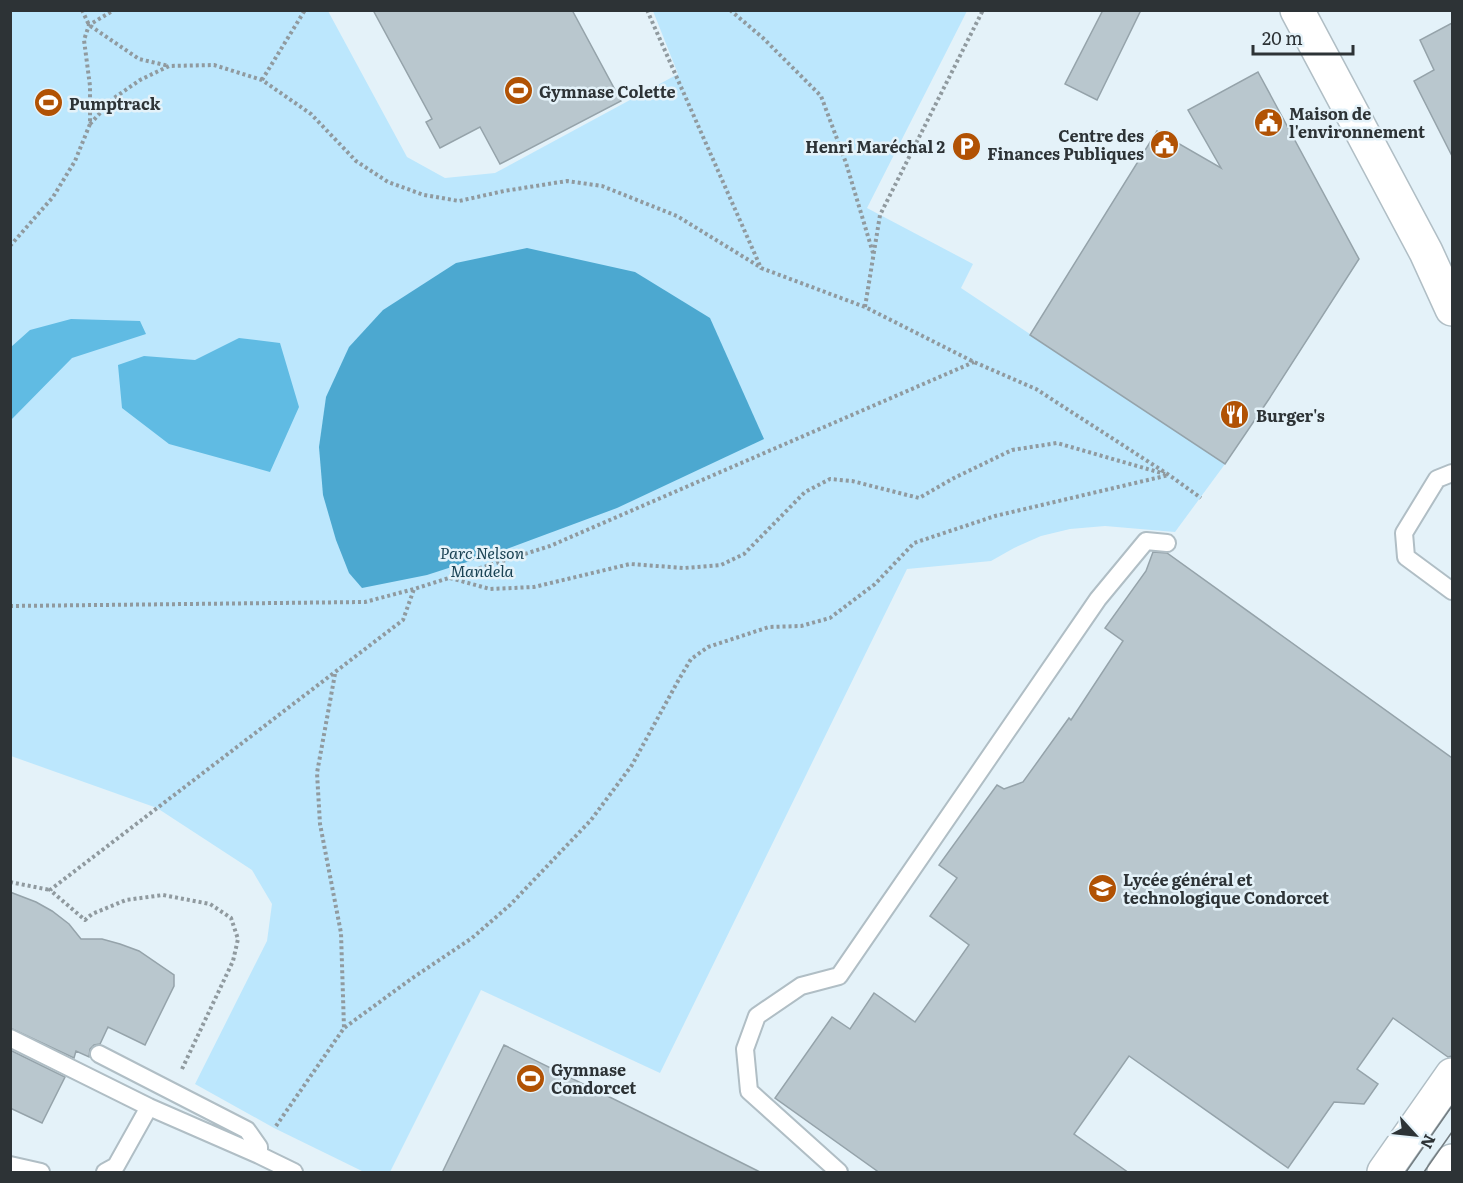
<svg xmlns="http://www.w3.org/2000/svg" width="1463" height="1183" viewBox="0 0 1463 1183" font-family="Literata,serif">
<rect width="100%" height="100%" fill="#e4f2f9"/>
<path fill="#bce7fd" d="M11 11H328L407 157 445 178 495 173 678 74 653 11H967L867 208 973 264 961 288 1225 464 1175 532 1105 526 1070 529 1041 536 1014 548 991 561 907 569 660 1073 481 990 390 1172H364L274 1128 195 1084 267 941 272 904 252 870 157 808 11 756Z"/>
<path fill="#60bbe3" d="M71 319 140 321 146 334 72 358 11 420V347L30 330Z
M239 338 280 343 299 407 270 472 169 444 122 408 118 365 144 356 195 360Z"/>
<path fill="#4ca8d0" d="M527 248 635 272 710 318 764 439 617 508 501 551 427 575 362 588 349 573 336 540 323 495 319 447 326 397 349 347 383 310 456 263Z"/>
<path fill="#b9c7ce" stroke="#95a3aa" stroke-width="1.5" d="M373 10H572L621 101 500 164 480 127 440 148 426 122 432 119Z
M1103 10H1141L1097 100 1065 84Z
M1452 23V156L1414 81 1434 70 1420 40Z
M1258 72 1359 259 1269 399 1225 464 1030 335 1157 131 1221 168 1188 110Z
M1153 552 1167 553 1452 758V1056L1448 1057 1393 1018 1357 1069 1378 1084 1364 1104 1334 1102 1288 1168 1129 1056 1074 1134 1129 1173H880L775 1098 832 1017 850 1029 874 993 915 1022 969 945 930 916 957 878 939 865 997 785 1004 789 1023 782 1069 718 1071 720 1123 641 1105 628 1146 571Z
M10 892 36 902 52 911 69 924 81 939H102L120 944 139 951 174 975V986L145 1045 108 1027 100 1044 94 1045 90 1049 89 1057 76 1051 74 1058 10 1028Z
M504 1045 640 1112 762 1173H442Z
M10 1050 65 1077 42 1123 10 1108Z"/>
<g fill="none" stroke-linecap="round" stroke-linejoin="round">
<defs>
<path id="lane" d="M1452 473 1437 479 1404 533 1406 557 1452 591
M10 1038 149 1107 259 1155 294 1172
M99 1054 247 1130 259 1147V1155
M10 1165 41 1172
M105 1172 116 1166 149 1107
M839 1172 749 1091 745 1049 757 1016 801 986 839 976 1098 599 1146 541 1167 543"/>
<path id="secondary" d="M1297 10 1426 252 1452 309
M1384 1172 1452 1075
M1444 1172 1452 1161"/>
</defs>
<use href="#lane" stroke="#b0bec5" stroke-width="20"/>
<use href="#secondary" stroke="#b0bec5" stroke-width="36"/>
<path stroke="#909a9f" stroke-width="4" stroke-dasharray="3 3" stroke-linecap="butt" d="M82 10 89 25 139 59 169 66
M647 10 761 268 865 307 974 362 1036 389 1169 475 1201 498
M730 10 763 38 821 96 846 163 873 253
M262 80 305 10
M90 124 114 98 140 80 169 66 214 65 262 80 311 114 356 161 388 182 424 195 459 201 504 191 567 181 602 186 677 216 760 267
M10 246 53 197 75 161 90 124V86L84 40 89 25 114 10
M865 307 880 215 983 10
M450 578 490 589 534 587 630 564 684 568 721 565 744 554 805 492 830 479 852 481 919 498 954 478 1012 450 1057 443 1165 474
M10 606 365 602 414 589 550 546 974 362
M335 674 317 773 320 824 341 933 344 1028
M10 882 50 890
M182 1069 233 961 238 939 231 918 210 904 163 895 126 900 92 914 85 920 50 890 403 620 414 589
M276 1126 344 1028 411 979 472 938 510 905 591 820 632 765 678 681 691 659 708 647 769 627 801 626 830 618 875 584 914 543 995 516 1169 475"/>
<use href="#lane" stroke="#fff" stroke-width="16"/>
<use href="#secondary" stroke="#fff" stroke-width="33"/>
<path stroke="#747d81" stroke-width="1.5" d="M1406 1172 1452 1106
M1424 1172 1452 1132"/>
</g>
<defs>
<symbol id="stadium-disc" viewBox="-11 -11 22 22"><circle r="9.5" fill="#b15204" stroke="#e4f2f9"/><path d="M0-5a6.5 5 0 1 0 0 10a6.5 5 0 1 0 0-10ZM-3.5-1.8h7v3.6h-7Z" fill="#fff"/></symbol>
<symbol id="civic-disc" viewBox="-11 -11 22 22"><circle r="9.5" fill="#b15204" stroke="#e4f2f9"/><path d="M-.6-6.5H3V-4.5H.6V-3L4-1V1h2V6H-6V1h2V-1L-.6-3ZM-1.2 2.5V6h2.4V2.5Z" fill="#fff"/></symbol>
<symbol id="parking-disc" viewBox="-11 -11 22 22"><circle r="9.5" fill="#b15204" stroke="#e4f2f9"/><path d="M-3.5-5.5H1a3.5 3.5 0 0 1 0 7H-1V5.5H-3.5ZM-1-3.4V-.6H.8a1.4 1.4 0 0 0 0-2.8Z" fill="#fff"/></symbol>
<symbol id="restaurant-disc" viewBox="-11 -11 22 22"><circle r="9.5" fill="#b15204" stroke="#e4f2f9"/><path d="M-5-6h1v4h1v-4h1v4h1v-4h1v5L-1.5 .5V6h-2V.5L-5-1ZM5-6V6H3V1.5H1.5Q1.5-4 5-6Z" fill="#fff"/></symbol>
<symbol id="school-disc" viewBox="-11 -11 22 22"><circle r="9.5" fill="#b15204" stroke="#e4f2f9"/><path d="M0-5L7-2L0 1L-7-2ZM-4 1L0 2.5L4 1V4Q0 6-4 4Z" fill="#fff"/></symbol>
</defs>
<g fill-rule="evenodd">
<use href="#stadium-disc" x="502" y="74" width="33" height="33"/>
<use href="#stadium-disc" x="32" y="86" width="33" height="33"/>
<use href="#civic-disc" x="1252" y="106" width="33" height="33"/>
<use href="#civic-disc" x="1148" y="128" width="33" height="33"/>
<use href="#parking-disc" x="950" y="130" width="33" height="33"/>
<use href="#restaurant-disc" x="1218" y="398" width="33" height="33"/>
<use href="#school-disc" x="1086" y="872" width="33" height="33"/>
<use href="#stadium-disc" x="514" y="1062" width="33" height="33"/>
</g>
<g text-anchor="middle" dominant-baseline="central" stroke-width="5" stroke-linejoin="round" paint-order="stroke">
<g font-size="16" font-weight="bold" fill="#2d3336" stroke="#e4f2f9" text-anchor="start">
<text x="539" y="91">Gymnase Colette</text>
<text x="69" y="103">Pumptrack</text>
<text x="1289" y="113">Maison de<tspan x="1289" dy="18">l'environnement</tspan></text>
<text x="1144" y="135" text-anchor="end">Centre des<tspan x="1144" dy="18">Finances Publiques</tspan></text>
<text x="945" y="146" text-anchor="end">Henri Maréchal 2</text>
<text x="1256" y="415">Burger's</text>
<text x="1123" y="879">Lycée général et<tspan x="1123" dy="18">technologique Condorcet</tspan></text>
<text x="551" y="1069">Gymnase<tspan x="551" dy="18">Condorcet</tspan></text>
</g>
<g font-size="16" font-style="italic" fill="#1b4354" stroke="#e4f2f9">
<text x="482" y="552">Parc Nelson<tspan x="482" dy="18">Mandela</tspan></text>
</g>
</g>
<rect width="1463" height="1183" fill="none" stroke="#2d3336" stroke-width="24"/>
<g transform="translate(1415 1135) rotate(117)" stroke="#e4f2f9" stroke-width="4.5" paint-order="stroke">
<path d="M0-4.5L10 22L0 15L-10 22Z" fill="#2d3336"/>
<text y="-9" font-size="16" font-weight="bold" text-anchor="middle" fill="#2d3336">N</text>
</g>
<path d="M1253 45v9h100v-9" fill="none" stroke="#2d3336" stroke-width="3"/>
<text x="1262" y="45" font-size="18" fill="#2d3336" stroke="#e4f2f9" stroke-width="4.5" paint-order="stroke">20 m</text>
</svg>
